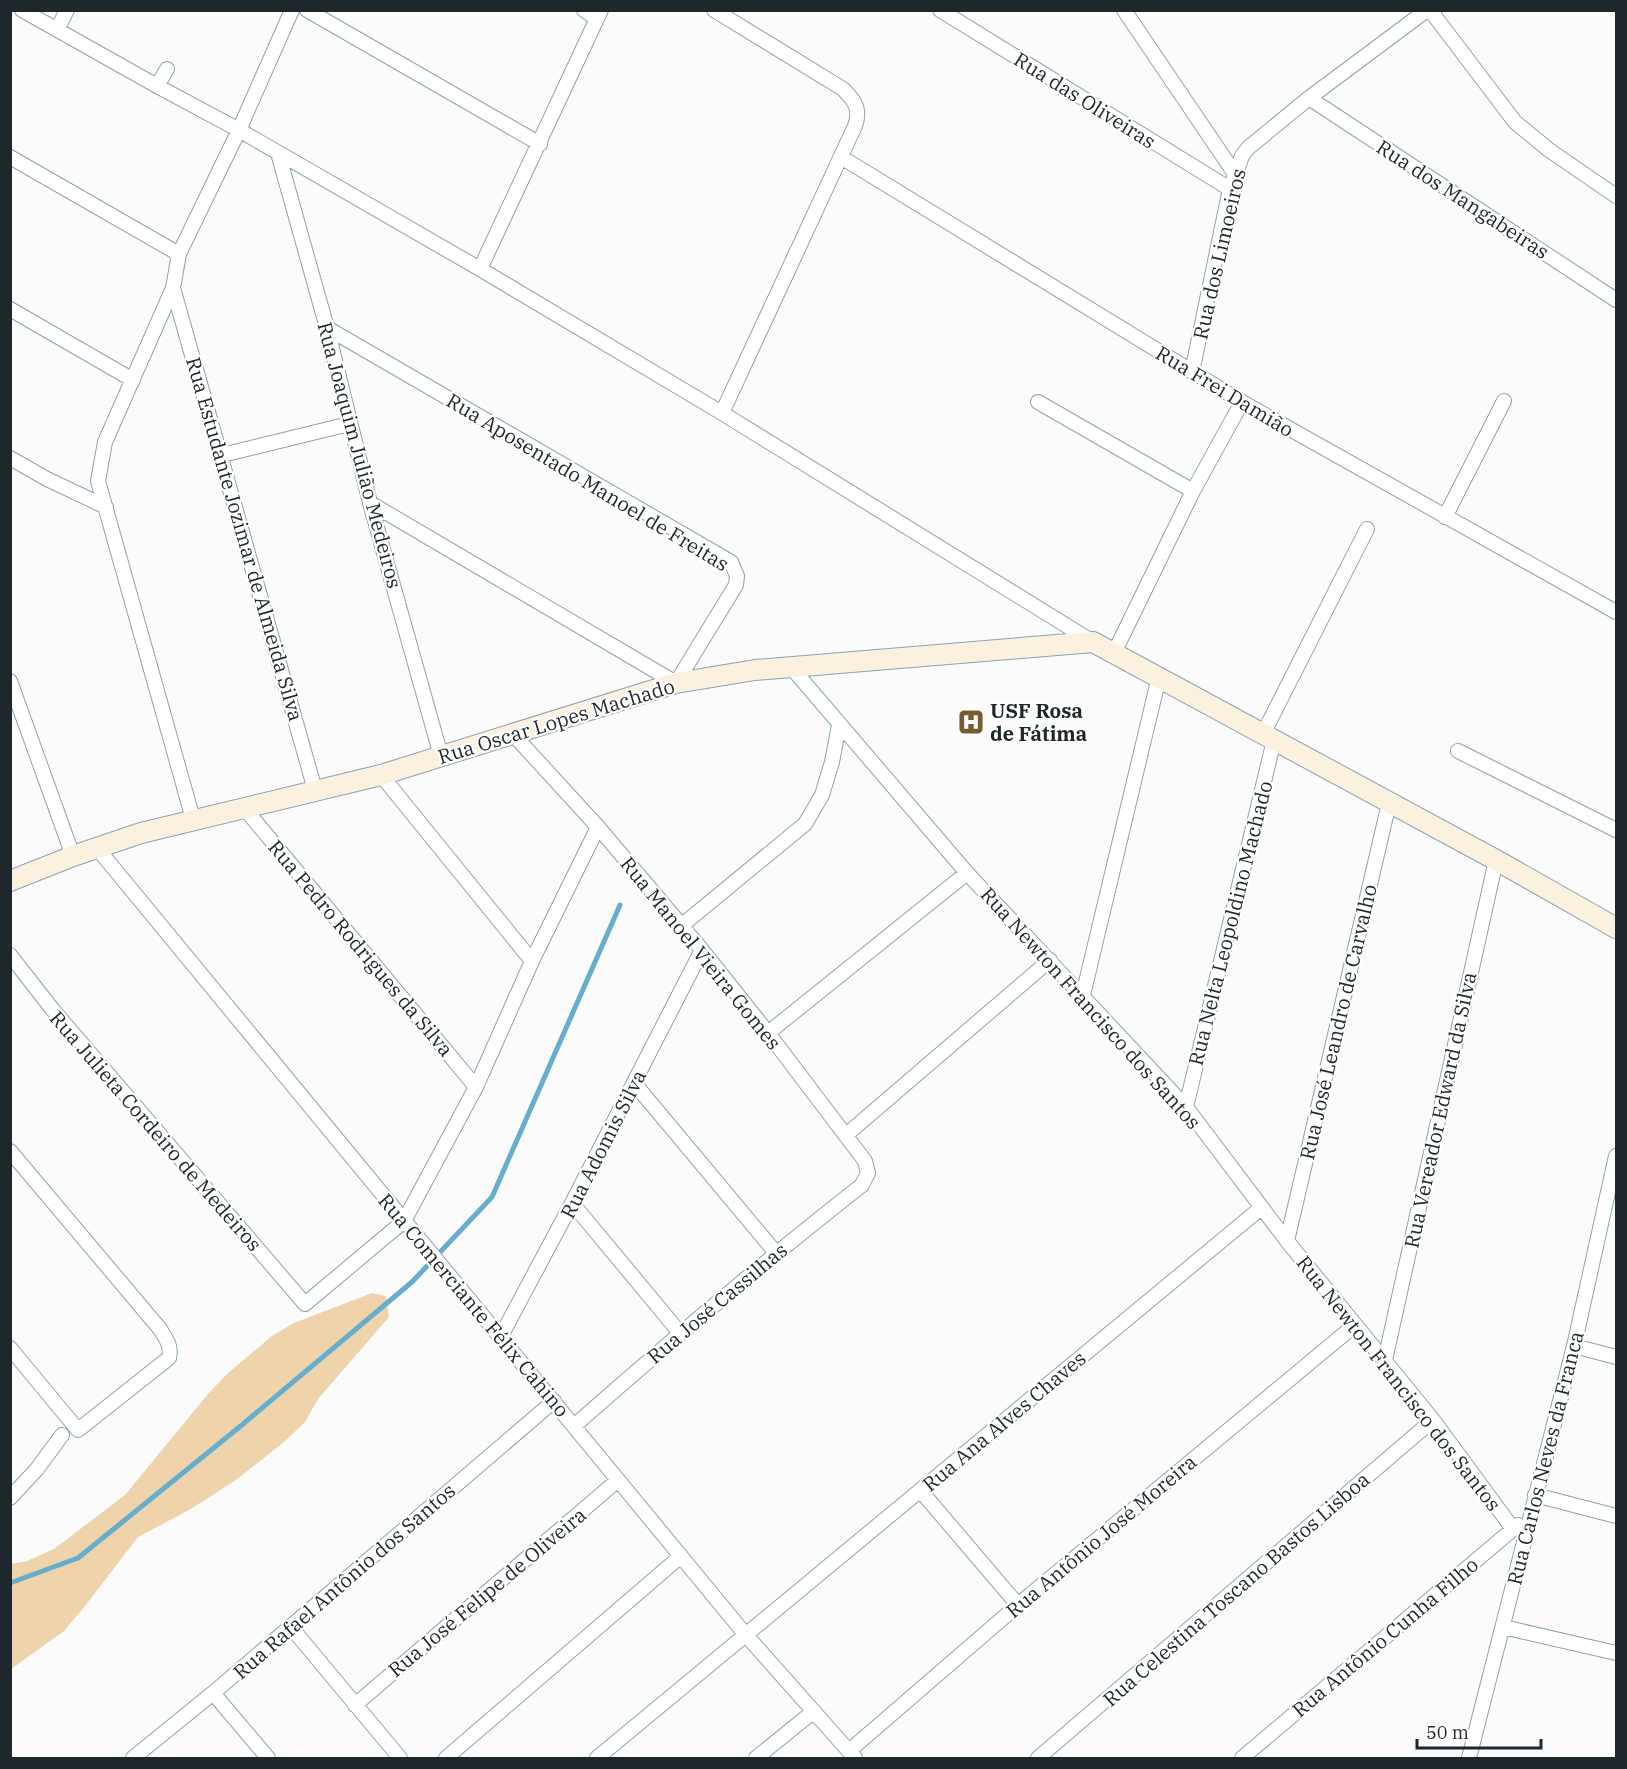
<svg xmlns="http://www.w3.org/2000/svg" width="1627" height="1769" viewBox="0 0 1627 1769" font-family="'IBM Plex Serif',serif">
<rect width="100%" height="100%" fill="#fbfbfb"/>
<path fill="#eed3ab" d="M372 1293 386 1296 389 1317 318 1399 305 1422 285 1441 236 1480 189 1510 138 1537 85 1606 64 1631 11 1669V1564L27 1561 54 1549 125 1495 208 1394 227 1374 272 1336 294 1323Z"/>
<g fill="none" stroke-linecap="round" stroke-linejoin="round">
<path stroke="#67aece" stroke-width="5" d="M10 1583 78 1558 237 1429 412 1282 492 1197 620 905"/>
<defs>
<path id="street" d="M22 10 157 86 239 130 480 269 722 413 1093 642
M307 10 540 144
M584 10 597 19
M714 10 843 89C855 101 861 109 855 126L722 413
M940 10 1230 189
M1124 10 1235 174
M1430 10 1515 122 1549 150 1616 196
M57 30 67 10
M157 86 167 69
M1309 98 1616 300
M278 153 327 328 370 503 441 756
M10 157 179 254
M841 157 1242 402 1616 612
M480 269 601 10
M173 288 315 790
M10 309 133 380
M327 328 731 562 737 576 736 585 676 683 370 503
M1192 372 1230 189 1242 156 1248 148 1309 98 1427 10
M1038 402 1193 491
M222 455 349 424
M10 458 47 479 106 507
M1445 517 1504 401
M1114 653 1193 491 1242 402
M791 667 967 873 1186 1107 1287 1241 1433 1420 1513 1529
M10 681 73 856
M512 733 598 827 702 950 768 1033 865 1161 868 1173 862 1185C764 1262 668 1343 574 1426
M1263 734 1367 529
M1458 751 1616 830
M381 775 532 961
M245 809 476 1087
M193 819 98 481 105 442 173 288 179 254 239 130 292 10
M97 848 745 1634 855 1758
M681 926 805 824 822 795 832 762 839 725
M10 955 53 1010 305 1304 404 1221 476 1087 532 961 598 827
M1083 995 1159 677
M768 1033 967 873
M634 1083 776 1253
M1186 1107 1274 740
M846 1135 1050 960
M10 1151 160 1329C166 1339 172 1346 169 1358L78 1430 10 1348
M572 1203 680 1333
M1287 1241 1389 803
M501 1336 572 1203 702 950
M1574 1346 1616 1357
M1385 1360 1496 860
M920 1490 1018 1605
M1535 1495 1616 1516
M10 1498 37 1469 62 1435
M290 1626 400 1758
M1503 1627 1616 1653
M213 1693 268 1758
M355 1705 618 1480
M849 1751 1018 1605 1355 1325
M133 1758 213 1693 554 1401
M446 1758 681 1556
M597 1758 1261 1208
M756 1758 814 1711
M1038 1758 1433 1420
M1242 1758 1518 1525
M1469 1758 1574 1346 1616 1156"/>
<path id="secondary" d="M10 881 73 856 141 833 381 775 676 683 755 670 1093 642 1496 860 1616 928"/>
</defs>
<use href="#street" stroke="#8aa4b0" stroke-width="16"/>
<use href="#secondary" stroke="#8aa4b0" stroke-width="22"/>
<use href="#street" stroke="#fff" stroke-width="14"/>
<use href="#secondary" stroke="#fcf0de" stroke-width="20"/>
</g>
<defs>
<symbol id="hospital-square" viewBox="-11 -11 22 22"><rect x="-9" y="-9" width="18" height="18" rx="4" fill="#785c2f" stroke="#fff"/><path d="M-5-5h3v3.5h4V-5h3V5h-3V1.5h-4V5h-3Z" fill="#fff"/></symbol>
</defs>
<g fill-rule="evenodd">
<use href="#hospital-square" x="956" y="707" width="30" height="30"/>
</g>
<g text-anchor="middle" dominant-baseline="central" stroke-width="4.5" stroke-linejoin="round" paint-order="stroke">
<g font-size="20" fill="#1d272c" stroke="#fff">
<text transform="translate(1085 100) rotate(32)">Rua das Oliveiras</text>
<text transform="translate(1463 199) rotate(33)">Rua dos Mangabeiras</text>
<text transform="translate(1219 254) rotate(-77)">Rua dos Limoeiros</text>
<text transform="translate(1225 391) rotate(31)">Rua Frei Damião</text>
<text transform="translate(360 455) rotate(75)">Rua Joaquim Julião Medeiros</text>
<text transform="translate(588 482) rotate(31)">Rua Aposentado Manoel de Freitas</text>
<text transform="translate(245 539) rotate(74)">Rua Estudante Jozimar de Almeida Silva</text>
<text transform="translate(556 721) rotate(-17)">Rua Oscar Lopes Machado</text>
<text transform="translate(1230 923) rotate(-76)">Rua Nelta Leopoldino Machado</text>
<text transform="translate(361 948) rotate(50)">Rua Pedro Rodrigues da Silva</text>
<text transform="translate(701 953) rotate(51)">Rua Manoel Vieira Gomes</text>
<text transform="translate(1091 1008) rotate(48)">Rua Newton Francisco dos Santos</text>
<text transform="translate(1338 1022) rotate(-77)">Rua José Leandro de Carvalho</text>
<text transform="translate(1440 1110) rotate(-78)">Rua Vereador Edward da Silva</text>
<text transform="translate(156 1131) rotate(49)">Rua Julieta Cordeiro de Medeiros</text>
<text transform="translate(603 1144) rotate(-63)">Rua Adomis Silva</text>
<text transform="translate(717 1303) rotate(-40)">Rua José Cassilhas</text>
<text transform="translate(474 1305) rotate(50)">Rua Comerciante Félix Cahino</text>
<text transform="translate(1399 1383) rotate(52)">Rua Newton Francisco dos Santos</text>
<text transform="translate(1004 1421) rotate(-40)">Rua Ana Alves Chaves</text>
<text transform="translate(1545 1458) rotate(-76)">Rua Carlos Neves da Franca</text>
<text transform="translate(1101 1536) rotate(-40)">Rua Antônio José Moreira</text>
<text transform="translate(344 1581) rotate(-41)">Rua Rafael Antônio dos Santos</text>
<text transform="translate(1236 1589) rotate(-41)">Rua Celestina Toscano Bastos Lisboa</text>
<text transform="translate(487 1592) rotate(-40)">Rua José Felipe de Oliveira</text>
<text transform="translate(1385 1637) rotate(-40)">Rua Antônio Cunha Filho</text>
</g>
<g font-size="20" font-weight="bold" fill="#1d272c" stroke="#fff" text-anchor="start">
<text x="990" y="710">USF Rosa<tspan x="990" dy="23">de Fátima</tspan></text>
</g>
</g>
<rect width="1627" height="1769" fill="none" stroke="#1d272c" stroke-width="24"/>
<path d="M1417 1739v9h124v-9" fill="none" stroke="#1d272c" stroke-width="3"/>
<text x="1426" y="1739" font-size="18" fill="#1d272c" stroke="#ffffff" stroke-width="4.5" paint-order="stroke">50 m</text>
</svg>
